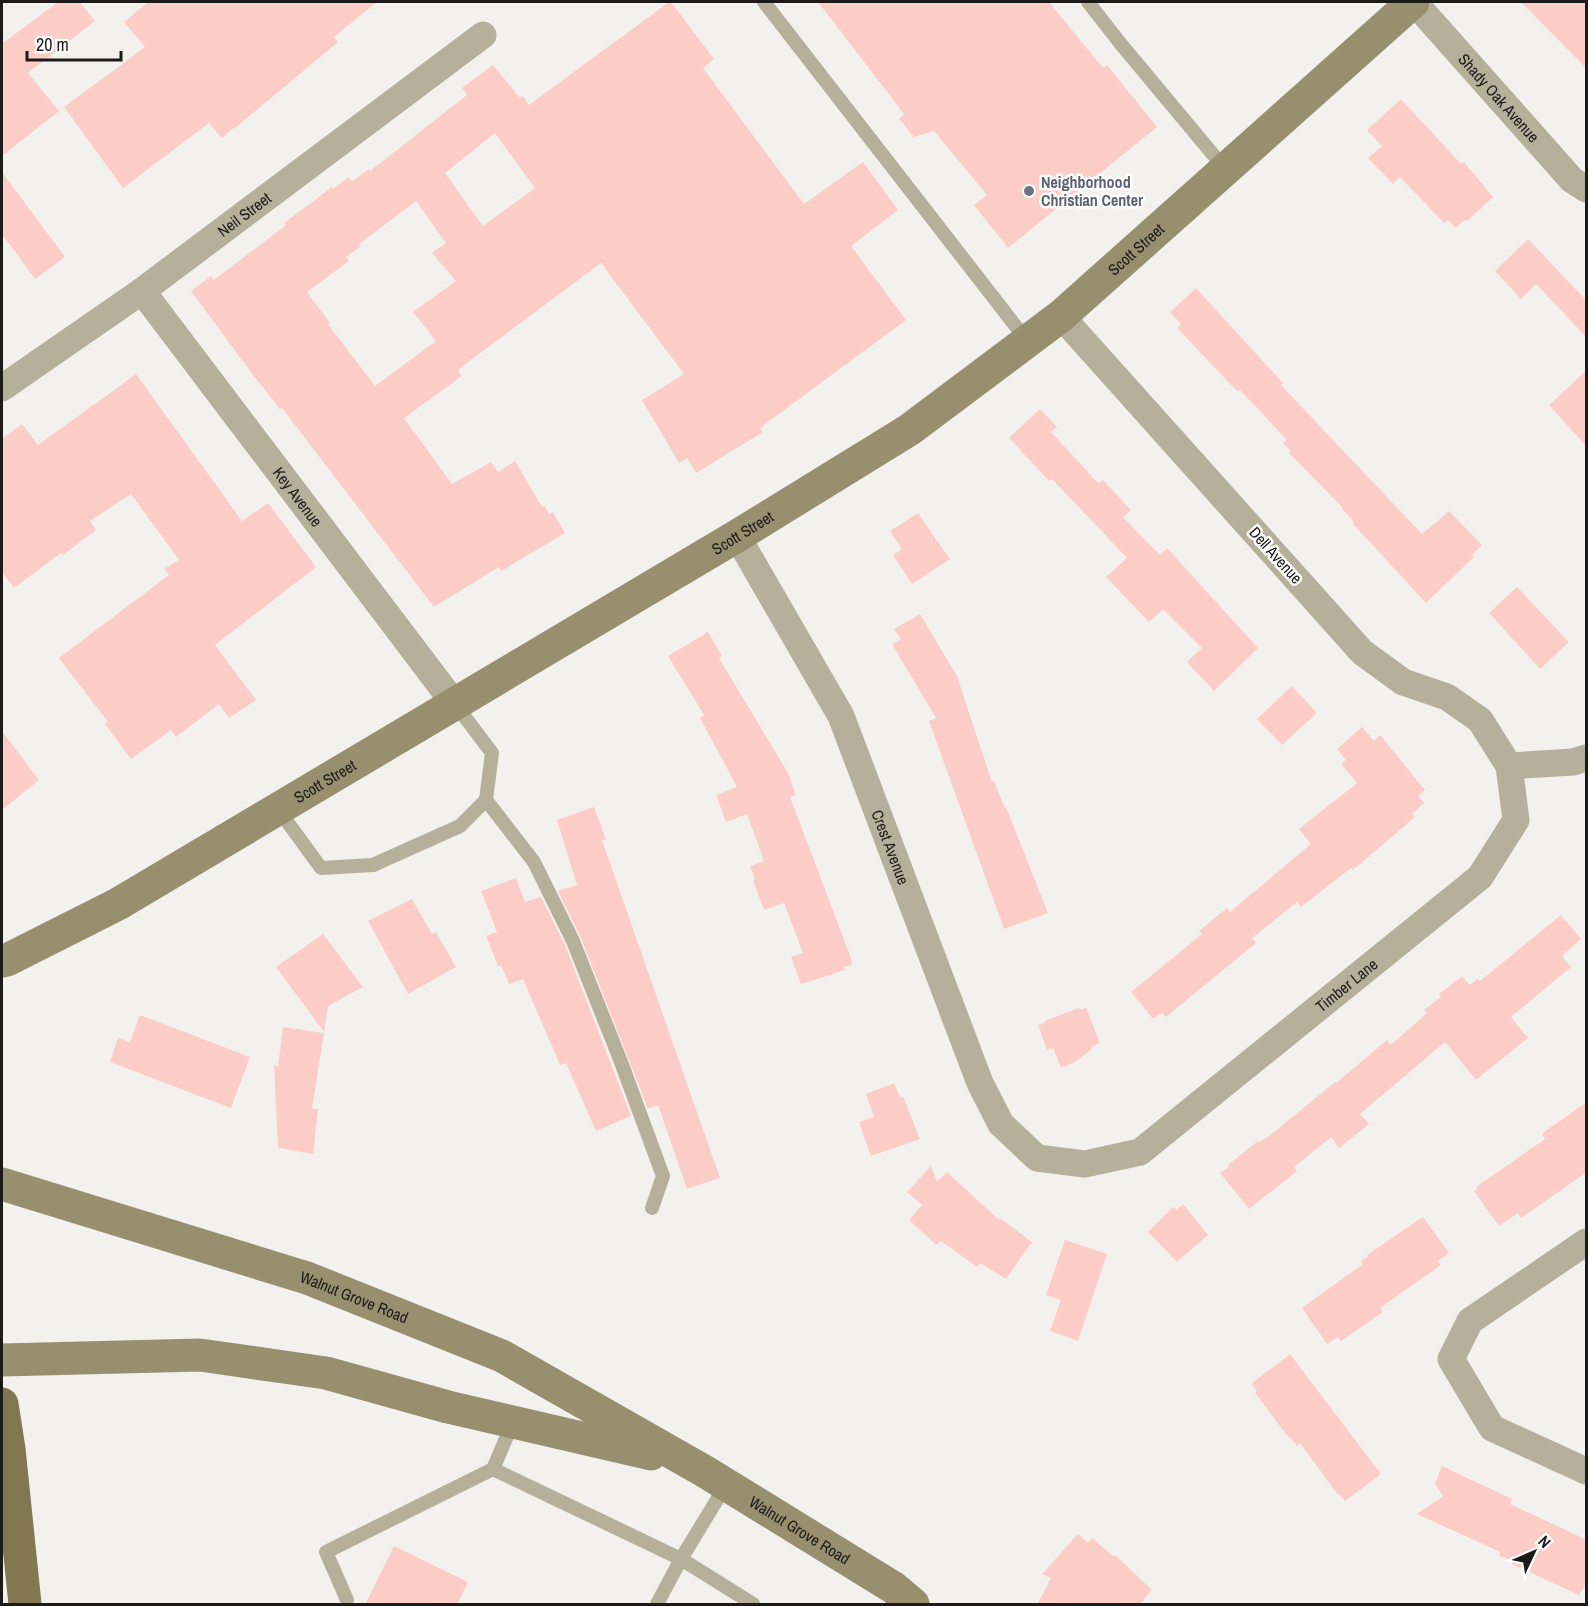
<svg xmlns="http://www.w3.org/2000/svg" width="1588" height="1606" viewBox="0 0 1588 1606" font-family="'Archivo Narrow',sans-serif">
<rect width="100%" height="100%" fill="#f3f1ee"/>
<path fill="#fccdc7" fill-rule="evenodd" d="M58 2H80L95 21 28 73 59 111 2 156V42L3 43Z
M148 2H377L334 37 338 42 234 129 233 128 222 138 209 123 123 188 64 107 145 47 124 22Z
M669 2H671L714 59 703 68 804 204 863 162 898 210 851 246 906 320 760 428 763 432 696 473 687 458 679 463 642 400 684 374 601 263 472 359 458 370 462 376 404 418 452 484 491 462 498 472 515 461 542 507 544 505 549 514 553 512 565 533 501 571 499 567 434 607 282 408 280 409 253 375 191 291 211 276 214 280 286 225 284 223 332 187 333 189 349 177 352 181 369 169 370 171 467 95 462 88 493 65 520 98 523 96 529 105ZM495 133 535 188 483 226 445 173ZM416 201 446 243 432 253 456 281 413 312 436 341 375 386 328 324 330 323 307 292 349 261 346 257 361 246 359 244Z
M818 2H1049L1103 68 1107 65 1157 127 1008 248 974 205 987 195 934 131 914 137 899 119 904 114Z
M1521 2H1587V69Z
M1401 99 1461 164 1464 162 1493 197 1466 222 1465 220 1455 228 1448 220 1444 223 1400 177 1393 184 1368 158 1382 146 1367 130Z
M2 172 65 257 35 279 2 234Z
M1528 239 1587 301V338L1536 284 1521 299 1495 271Z
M1196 288 1283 383 1281 385 1422 534 1449 511 1482 545 1472 555 1474 557 1426 603 1353 524 1354 522 1342 509 1343 508 1289 453 1291 451 1283 443 1287 440 1239 389 1237 391 1177 328 1181 324 1170 312Z
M1587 370V447L1549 405Z
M136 374 242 521 268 503 316 567 215 645 256 700 229 718 219 704 176 737 171 730 131 759 105 724 108 722 59 658 169 575 164 569 179 560 131 494 90 521 96 530 63 555 61 553 14 588 2 572V439L22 424 38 445Z
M1040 409 1057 427 1051 432 1098 483 1103 480 1131 510 1123 517 1160 555 1167 548 1258 648 1214 691 1187 662 1202 648 1163 609 1149 622 1106 577 1127 558 1052 479 1049 481 1009 438Z
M918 513 950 559 912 584 893 555 902 549 890 531Z
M1517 587 1569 642 1540 669 1489 613Z
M920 614 957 676 992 782 994 781 1005 808 1006 807 1048 913 1004 929 929 721 936 718 892 644 901 639 894 629Z
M708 632 722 656 719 658 788 773 796 795 790 797 851 958 852 965 844 967 845 970 801 984 791 957 803 953 784 903 764 910 753 880H755L750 866 764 861 747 814 726 822 716 795 737 787 700 718 704 715 668 656Z
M1292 686 1317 713 1282 745 1257 719Z
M1362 727 1374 741 1380 735 1425 790 1418 796 1424 803 1412 814 1415 817 1353 870 1351 868 1301 907 1297 902 1252 938 1256 943 1166 1017 1162 1013 1153 1019 1131 992 1202 934 1199 931 1227 908 1230 912 1311 844 1299 829 1357 783 1341 764 1346 760 1337 749Z
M2 731 39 780 2 810Z
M594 807 606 840H602L720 1178 687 1189 658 1105 648 1109 581 938 558 891 577 885 557 820Z
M516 878 525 902 541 897 565 945 631 1116 596 1131 566 1063 560 1065 523 979 509 984 501 965 498 966 486 936 497 932 481 891Z
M412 899 432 934 436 932 456 967 408 994 368 921Z
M1561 915 1581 939 1562 956 1571 967 1511 1017 1528 1038 1476 1080 1445 1042 1360 1114 1369 1124 1339 1148 1331 1137 1294 1167 1297 1171 1249 1209 1220 1173 1229 1167 1228 1165 1258 1141 1259 1142 1269 1136 1335 1082 1336 1083 1387 1040 1391 1045 1427 1013 1424 1010 1441 997 1439 994 1462 976 1470 985 1478 978 1480 981Z
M323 934 363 987 328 1006 324 1032 276 967Z
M1079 1008 1080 1010 1086 1008 1100 1043 1091 1047 1092 1049 1075 1062 1061 1068 1053 1048 1047 1050 1038 1025 1045 1023 1044 1021Z
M140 1015 250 1057 231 1108 110 1062 118 1038 130 1042Z
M283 1027 324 1033 312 1109H318L313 1154 278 1148 274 1065 278 1067Z
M894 1083 900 1097 903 1096 920 1139 871 1156 859 1122 874 1117 866 1094Z
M1587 1102V1172L1521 1218 1518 1213 1499 1226 1474 1191 1477 1189 1476 1187 1545 1139 1542 1135 1544 1132Z
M931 1166 937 1182 947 1172 999 1220 1000 1218 1032 1242 1006 1279 980 1263 977 1267 941 1241 936 1245 909 1220 922 1205 907 1192Z
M1183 1204 1208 1235 1177 1262 1148 1232 1173 1207 1176 1210Z
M1423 1217 1449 1253 1438 1261 1441 1265 1380 1308 1383 1312 1341 1341 1338 1337 1327 1344 1302 1308 1363 1264 1361 1261 1369 1256 1367 1255Z
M1065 1240 1107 1254 1078 1341 1050 1331 1061 1300 1046 1295Z
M1290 1354 1381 1474 1345 1501 1339 1494 1338 1495 1300 1443 1297 1446 1290 1437 1289 1438 1255 1393 1257 1391 1251 1384Z
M1442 1466 1512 1499 1510 1504 1587 1540V1583L1579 1595 1512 1564 1513 1562 1499 1555 1500 1552 1417 1514 1443 1496 1435 1484Z
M1078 1534 1088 1543 1092 1538 1113 1556 1115 1555 1152 1590 1139 1605H1037L1051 1578 1042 1574Z
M394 1546 468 1582 457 1605H365Z"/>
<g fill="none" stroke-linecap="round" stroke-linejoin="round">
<path stroke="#b6af9a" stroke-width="14" d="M764 2 1028 342
M1088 2 1120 43 1226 170
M486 800 534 862 573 941 621 1062 663 1176 652 1208
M278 809 321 868 373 865 460 826 486 800 492 753 455 704
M493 1469 681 1559 753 1604
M347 1600 326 1552 493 1469 513 1422
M657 1604 681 1559 726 1485"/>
<g stroke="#b6af9a" stroke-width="27">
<path id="s1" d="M1414 2 1572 180 1586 189"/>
<path id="s2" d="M142 291 454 703"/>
<path id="s3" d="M2 388 142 291 483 35"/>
<path id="s4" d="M737 536 841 716 980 1083 1001 1124 1037 1158 1085 1164 1140 1152 1480 877 1516 820 1509 766 1480 720 1447 697 1403 682 1362 652 1061 316"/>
<path d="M1509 766 1573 762 1586 758"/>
<path d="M1586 1242 1470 1321 1451 1359 1492 1428 1586 1471"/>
</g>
<g stroke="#988f6f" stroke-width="33">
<path id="s5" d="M2 961 7 960 118 904 737 536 909 430 1061 316 1413 2"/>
<path id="s6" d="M2 1184 307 1278 502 1356 704 1471 894 1588 913 1604"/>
<path d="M2 1360 200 1355 326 1373 448 1407 651 1454"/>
</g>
<path stroke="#837751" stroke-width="33" d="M2 1404 9 1449 25 1604"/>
</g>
<circle fill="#6b7280" stroke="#fff" stroke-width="2" cx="1029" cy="191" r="6"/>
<g text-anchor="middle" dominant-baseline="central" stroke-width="5" stroke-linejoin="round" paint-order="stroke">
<g font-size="16" fill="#1c1b1a" stroke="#fff">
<text stroke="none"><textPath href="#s1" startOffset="128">Shady Oak Avenue</textPath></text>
<text stroke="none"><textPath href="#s3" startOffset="298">Neil Street</textPath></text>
<text stroke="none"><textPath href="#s5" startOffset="1342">Scott Street</textPath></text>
<text stroke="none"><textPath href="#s2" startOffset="258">Key Avenue</textPath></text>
<text stroke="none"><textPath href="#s5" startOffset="856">Scott Street</textPath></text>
<text transform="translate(1276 555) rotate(48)">Dell Avenue</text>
<text stroke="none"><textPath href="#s5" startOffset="370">Scott Street</textPath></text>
<text stroke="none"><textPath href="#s4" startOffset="348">Crest Avenue</textPath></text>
<text stroke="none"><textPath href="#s4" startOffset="1066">Timber Lane</textPath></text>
<text stroke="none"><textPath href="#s6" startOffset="370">Walnut Grove Road</textPath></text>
<text stroke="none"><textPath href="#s6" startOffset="874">Walnut Grove Road</textPath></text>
</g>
<g font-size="16" font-weight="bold" fill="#5b616d" stroke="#fff" text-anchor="start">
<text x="1041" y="182">Neighborhood<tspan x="1041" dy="18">Christian Center</tspan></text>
</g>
</g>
<rect width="1588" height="1606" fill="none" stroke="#1c1b1a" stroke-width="6"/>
<g transform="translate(1534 1552) rotate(46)" stroke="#ffffff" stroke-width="4.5" paint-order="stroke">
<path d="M0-4.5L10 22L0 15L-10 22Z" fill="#1c1b1a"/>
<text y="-9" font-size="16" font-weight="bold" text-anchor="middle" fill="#1c1b1a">N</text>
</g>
<path d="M27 51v9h94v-9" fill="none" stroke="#1c1b1a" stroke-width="3"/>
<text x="36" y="51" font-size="18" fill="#1c1b1a" stroke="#ffffff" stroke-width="4.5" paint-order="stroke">20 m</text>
</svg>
